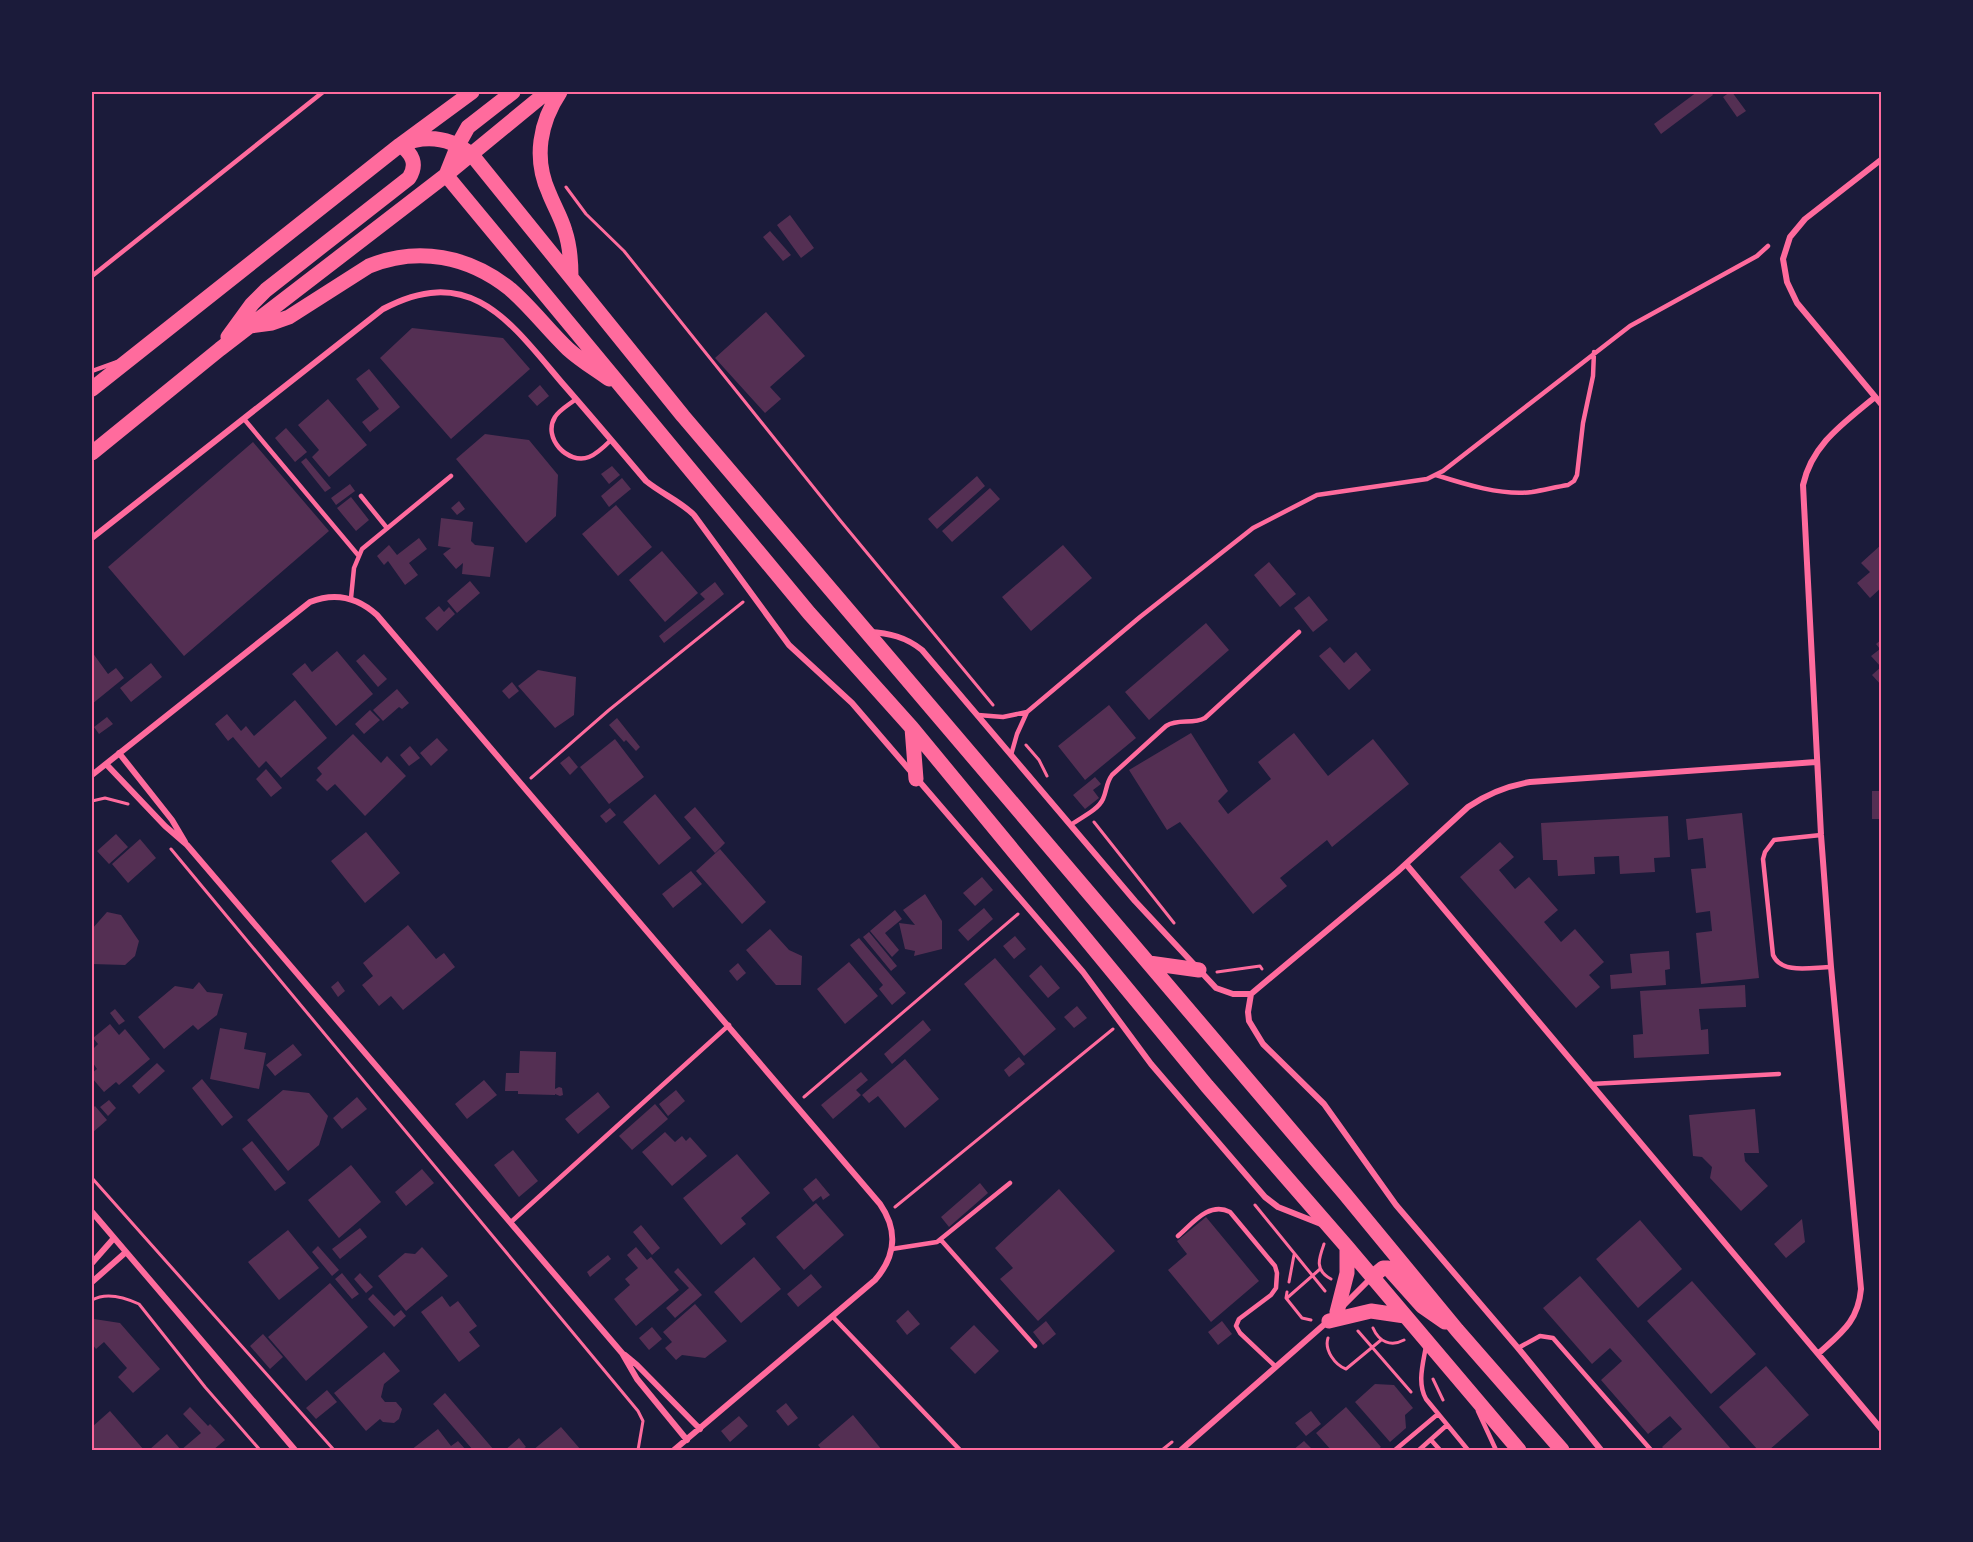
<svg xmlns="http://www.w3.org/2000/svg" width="1973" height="1542" viewBox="0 0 1973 1542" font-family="Mulish,sans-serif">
<rect width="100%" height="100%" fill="#1b1b3a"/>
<path fill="#542f53" d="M1697 92H1711L1713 95 1661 134 1654 124Z
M1730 92H1732L1746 111 1737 117 1723 97Z
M790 215 814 248 801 258 777 225Z
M770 231 791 255 783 261 763 237Z
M766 312 805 356 770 387 781 399 765 413 715 358Z
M412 328 503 338 530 369 451 439 380 358Z
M369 369 400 407 370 432 362 422 379 409 356 379Z
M540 385 549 396 537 406 528 396Z
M328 399 367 445 329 477 312 457 319 450 298 425Z
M286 428 307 452 295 462 275 438Z
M485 434 529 440 558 475 556 516 526 543 456 459Z
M253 442 329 531 184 656 108 567Z
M306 458 331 488 325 492 301 462Z
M612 466 620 475 609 484 601 474Z
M977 476 985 486 937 529 928 519Z
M622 478 631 489 609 507 601 496Z
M350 484 355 491 336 505 331 498Z
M990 488 1000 499 952 542 942 531Z
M351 497 369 520 356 531 337 508Z
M459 501 465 509 457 515 451 508Z
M616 505 652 547 618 576 582 534Z
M441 518 473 522 471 541 475 545 494 547 490 577 462 574 463 563 456 569 443 554 451 548 438 546Z
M419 538 427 549 409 563 418 575 405 585 388 561 384 565 377 556 389 545 397 555Z
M1882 544V587L1870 598 1857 583 1870 572 1861 563Z
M1063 545 1092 578 1031 631 1002 597Z
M662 551 698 593 665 622 629 580Z
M1269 562 1296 594 1280 607 1254 575Z
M470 581 480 593 457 613 447 601Z
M715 582 724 594 664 643 659 636 705 599 700 594Z
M1309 596 1328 620 1313 632 1294 608Z
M439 606 444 612 449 607 455 614 437 631 425 618Z
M1206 623 1229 650 1149 720 1125 692Z
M1882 639V686L1872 675 1881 667 1871 656 1880 649 1876 644Z
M1330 647 1344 663 1356 652 1371 670 1349 690 1319 656Z
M337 651 373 694 336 726 292 674 305 663 312 672Z
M92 652 108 674 116 668 124 678 92 704Z
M364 654 387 679 378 687 356 661Z
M151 663 162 677 131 702 120 688Z
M538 670 576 677 574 715 555 728 518 686Z
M512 682 519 691 509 699 502 691Z
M397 689 409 703 402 709 399 707 383 721 373 710Z
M295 700 327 738 281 778 266 761 259 768 233 737 228 741 215 724 227 714 241 731 246 726 254 736Z
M1109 705 1136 738 1085 780 1058 746Z
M370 710 380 720 364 734 355 724Z
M107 717 113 724 99 734 94 727Z
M617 718 640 747 636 751 626 740 624 742 609 725Z
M1191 733 1228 791 1218 801 1228 814 1271 779 1258 762 1294 733 1328 776 1373 739 1409 784 1332 847 1327 840 1280 878 1287 886 1253 914 1180 822 1167 830 1129 770Z
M353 734 381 763 387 756 406 776 365 816 335 784 327 791 316 780 322 774 317 768Z
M437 738 448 750 431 766 420 753Z
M615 739 644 777 609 804 580 767Z
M410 746 420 758 409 766 400 755Z
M569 756 578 767 570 775 560 763Z
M266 769 282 788 271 797 256 779Z
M1095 777 1101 784 1093 790 1099 798 1085 809 1073 795Z
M1872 791H1882V819H1872Z
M655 794 691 838 659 865 623 822Z
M695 807 725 843 715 853 684 817Z
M610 808 616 815 606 823 600 816Z
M1742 813 1759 978 1701 984 1696 933 1712 931 1710 911 1696 913 1691 869 1706 868 1703 838 1688 840 1686 819Z
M1668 816 1670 857 1654 858 1655 872 1620 874 1619 856 1594 857 1595 874 1558 876 1557 860H1543L1541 823Z
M366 832 400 873 365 903 331 861Z
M116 834 128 847 109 864 97 851Z
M140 839 156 858 128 883 112 864Z
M1500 842 1514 857 1499 870 1515 889 1529 877 1558 910 1544 922 1561 942 1575 929 1604 962 1589 975 1600 987 1576 1008 1460 877Z
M720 849 766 902 742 924 696 871Z
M691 871 702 884 673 908 662 894Z
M982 877 993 890 975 906 963 893Z
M925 894 942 921V949L914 956 915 951 905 949 899 923 915 925 903 910Z
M984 908 993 919 968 941 958 930Z
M895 910 902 919 885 933 899 950 892 957 870 931Z
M107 912 121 915 139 941 135 956 125 965 92 964V929Z
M408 925 436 959 444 953 455 967 403 1010 391 996 379 1006 362 985 373 976 363 963Z
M770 929 789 950 802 956 801 985H776L746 950Z
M869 932 897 966 891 971 863 937Z
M1015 936 1026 949 1014 959 1003 946Z
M859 938 906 993 892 1005 879 989 883 985 850 945Z
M1669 951 1670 969 1665 970 1666 985 1611 989 1610 975 1632 973 1630 954Z
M995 958 1056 1029 1024 1056 964 984Z
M849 962 878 996 845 1024 817 989Z
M738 963 746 973 737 981 729 971Z
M1041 965 1060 988 1048 998 1029 976Z
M338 981 345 991 338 997 331 987Z
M199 982 207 992 223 994 217 1015 198 1030 193 1025 164 1049 138 1017 175 986 193 989Z
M1745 985 1746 1007 1699 1009 1701 1030 1708 1029 1709 1054 1634 1058 1633 1035 1643 1034 1640 991Z
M1077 1006 1087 1018 1074 1028 1064 1017Z
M115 1009 125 1021 119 1025 110 1013Z
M923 1020 931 1030 892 1064 884 1054Z
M110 1024 119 1035 125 1029 150 1059 119 1085 116 1082 104 1092 92 1078V1073L97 1069 93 1063 94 1048 98 1044 93 1038Z
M220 1028 247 1033 244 1049 266 1053 259 1089 210 1079Z
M293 1044 302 1055 275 1076 266 1065Z
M520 1051 556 1052 555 1089 559 1087 562 1088 563 1095 560 1096 555 1094V1095L518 1094V1091H505L506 1073H519Z
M1019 1057 1025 1064 1009 1077 1004 1070Z
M905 1059 939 1099 905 1128 878 1096 869 1103 862 1095Z
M157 1063 165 1071 139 1094 132 1086Z
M861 1072 868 1080 856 1090 861 1095 833 1119 821 1105Z
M202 1079 233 1117 222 1126 192 1088Z
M484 1080 497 1095 467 1119 455 1104Z
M283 1090 309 1093 328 1116 319 1145 288 1171 247 1120Z
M676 1090 685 1101 668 1116 659 1104Z
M598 1092 610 1107 578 1134 565 1119Z
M357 1097 367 1109 342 1129 333 1118Z
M109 1100 116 1108 108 1116 100 1107Z
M655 1104 668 1119 632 1150 619 1136Z
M95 1106 107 1120 92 1133V1109Z
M1755 1109 1759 1153H1744L1745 1161 1768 1186 1741 1211 1710 1178 1712 1167 1702 1157 1693 1156 1689 1115Z
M665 1132 675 1142 682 1136 686 1141 690 1137 707 1156 672 1186 642 1152Z
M252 1141 286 1183 275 1191 242 1149Z
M513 1150 538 1181 519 1197 494 1165Z
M737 1154 770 1193 741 1218 746 1224 721 1245 683 1198Z
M351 1165 381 1202 339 1238 308 1200Z
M422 1169 434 1183 406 1206 395 1192Z
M816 1178 830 1195 823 1200 821 1196 813 1202 803 1189Z
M980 1183 988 1193 949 1227 941 1217Z
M1059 1189 1115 1251 1038 1321 1000 1279 1013 1268 995 1248Z
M816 1203 844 1235 804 1270 776 1237Z
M1206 1217 1259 1281 1211 1322 1168 1270 1187 1254 1177 1241Z
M1802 1219 1805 1242 1786 1258 1774 1244Z
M1640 1220 1682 1269 1638 1308 1596 1259Z
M641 1225 660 1248 652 1255 633 1232Z
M360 1228 367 1237 340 1259 332 1249Z
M288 1230 319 1268 279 1300 248 1262Z
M318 1246 339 1270 332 1276 312 1252Z
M422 1247 448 1276 406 1311 378 1276 405 1253 415 1254Z
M636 1247 647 1260 651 1257 679 1290 636 1326 614 1299 630 1285 625 1279 638 1268 627 1255Z
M608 1255 611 1259 590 1277 587 1272Z
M754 1257 781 1289 741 1323 714 1292Z
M678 1268 702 1295 675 1318 666 1308 689 1288 674 1272Z
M342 1273 359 1294 352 1299 335 1279Z
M360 1273 373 1287 366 1293 354 1279Z
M811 1274 822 1287 798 1307 787 1294Z
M1580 1276 1732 1450H1665L1662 1447 1682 1429 1670 1416 1648 1434 1601 1380 1622 1361 1610 1348 1592 1364 1543 1308Z
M1692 1281 1756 1354 1711 1394 1647 1321Z
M330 1283 368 1327 306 1381 268 1337Z
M373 1294 394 1316 401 1310 406 1316 394 1327 368 1299Z
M442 1296 450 1307 458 1301 477 1326 469 1332 480 1346 459 1362 421 1312Z
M695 1304 727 1341 705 1358 682 1355 676 1360 665 1348 672 1342 663 1332Z
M908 1310 920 1324 907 1335 896 1321Z
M94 1319 120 1323 160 1369 133 1393 118 1377 127 1368 104 1342 96 1349 92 1344V1322Z
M1046 1321 1056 1334 1043 1345 1033 1332Z
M1222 1321 1232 1334 1218 1345 1208 1332Z
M974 1325 999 1351 975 1374 950 1348Z
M652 1327 662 1339 649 1350 639 1338Z
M263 1334 283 1357 270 1369 250 1346Z
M384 1352 400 1371 384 1384 381 1397 385 1402H396L402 1409 399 1419 394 1423 383 1422 380 1419 366 1431 334 1393Z
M1766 1366 1809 1415 1769 1450H1758L1719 1407Z
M1375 1384 1394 1385 1413 1408 1405 1415 1406 1428 1390 1442 1355 1402Z
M327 1390 337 1402 316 1419 306 1408Z
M445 1393 494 1450H473L433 1404Z
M786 1403 798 1418 788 1426 776 1411Z
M190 1407 208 1426 210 1424 225 1440 213 1450H149L167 1434 181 1450 201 1433 183 1414Z
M1346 1407 1381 1447 1377 1450H1331L1316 1433Z
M110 1411 144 1450H92V1427Z
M1311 1411 1321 1424 1306 1436 1295 1423Z
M853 1415 882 1450H822L818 1445Z
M739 1416 748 1426 730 1442 721 1431Z
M561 1427 581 1450H533Z
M438 1429 451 1446 458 1441 466 1450H411Z
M519 1438 526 1447 521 1450H505Z
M1304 1441 1313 1450H1293Z"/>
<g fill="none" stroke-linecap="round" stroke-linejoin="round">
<path stroke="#ff6b9d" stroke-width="3" d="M566 187 586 214 624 251 839 519 993 705
M1026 745 1039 760 1047 776
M531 778 609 710 743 602
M92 801 105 798 128 804
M1094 822 1174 923
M171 849 638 1411 643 1421 638 1450
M1217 972 1260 966 1262 969
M804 1097 1018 914
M92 1178 334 1450
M1255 1205 1325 1291
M895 1207 1113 1029
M1324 1244C1319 1258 1314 1270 1331 1279
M1289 1282 1294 1255
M1287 1292 1286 1298 1302 1318 1311 1320
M1287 1298 1320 1269
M92 1300C106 1292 124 1297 139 1304L205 1387 260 1450
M1373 1328C1379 1342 1391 1347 1404 1340
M1358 1331 1411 1392
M1328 1338C1324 1350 1335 1365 1346 1369L1381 1340
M1433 1379 1443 1400
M1162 1450 1172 1442"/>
<path stroke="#ff6b9d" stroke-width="4.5" d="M92 276 323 92
M92 371 117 362
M576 399C570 404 559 410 555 417 542 438 568 465 589 457 597 454 605 446 611 440
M244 419 358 555
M1436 475C1464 484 1502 496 1532 492 1544 490 1556 487 1568 485L1574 481 1577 475 1583 423 1593 376 1594 352
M361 496 387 528
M351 598 354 568 362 549 451 476
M978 715 1003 717 1027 712
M1011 755 1017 734 1027 712 1140 617 1253 528 1317 495 1427 479 1443 471 1630 326 1757 256 1768 246
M1072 824C1082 817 1098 810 1103 799 1107 790 1106 783 1112 775L1166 726C1179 718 1192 725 1205 718L1299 632
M1821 835 1774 840 1765 852 1763 859 1773 955C1782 975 1813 967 1831 967
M1591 1084 1779 1074
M511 1222 729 1025
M1178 1236C1192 1224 1209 1201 1230 1212L1275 1266 1277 1273 1276 1288 1271 1295 1239 1319 1236 1326 1240 1333 1276 1367
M941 1240 1035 1346
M892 1249 937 1242 1010 1183
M832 1316 960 1450
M1426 1346C1423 1364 1417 1383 1426 1399L1468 1450
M1518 1348 1540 1336 1553 1338 1651 1450
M1478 1411 1496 1450
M1431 1440 1440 1450
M1395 1450 1438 1414
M1419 1450 1447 1425"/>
<path stroke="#ff6b9d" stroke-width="6" d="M1882 159 1805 219 1790 237 1783 259 1787 282 1797 303 1882 405
M92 538 383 309C471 262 511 323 563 384 591 416 618 448 646 481 662 494 680 501 694 515L789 645 852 703 1083 972 1151 1064 1265 1197 1278 1207 1321 1224
M869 632C889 633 906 637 922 650L1135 901 1216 988 1233 994H1251
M119 753 172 820 185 842
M106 764 165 826 187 845 622 1353 637 1379 687 1440
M92 775 310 602C335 592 357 597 377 615 544 812 714 1007 880 1204 898 1230 896 1256 875 1280L674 1450
M1406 864 1882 1430
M1251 994 1397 872 1468 807C1487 794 1507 786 1530 782L1816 762
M1251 994 1248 1012 1249 1021 1263 1044 1324 1104 1396 1205 1518 1348 1601 1450
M92 1212 295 1450
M92 1263 114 1238
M92 1282 126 1252
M1343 1306 1372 1277
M1818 1354C1841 1333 1858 1322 1861 1289L1831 967 1821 835 1803 485C1812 444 1844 423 1875 397
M625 1355 637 1365 700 1429
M1181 1450 1327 1322"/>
<path stroke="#ff6b9d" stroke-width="15" d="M560 92C540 122 533 158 549 193 554 206 561 217 565 231 570 246 571 261 571 277
M400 145C426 134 450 137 472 155L683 416 1345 1194 1457 1330 1562 1450
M446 175 809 613 912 728 1207 1086 1347 1247 1519 1450
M446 175 458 145 468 127 513 92
M250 326 272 323 289 317 369 266C418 246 469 256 510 289 531 307 548 330 568 349 580 360 595 369 609 379
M228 337 252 304 266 290 409 178C418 164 412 153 400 145
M92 389 400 145 472 92
M92 453 220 349 446 175 547 92
M912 728 916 779
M1149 963 1199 970
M1372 1277 1383 1268H1388L1422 1306 1445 1322
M1337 1312 1347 1273V1247
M1329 1321 1371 1311 1405 1316"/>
</g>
<rect width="1973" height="1542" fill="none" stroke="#1b1b3a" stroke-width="186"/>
<rect x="93" y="93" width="1787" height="1356" fill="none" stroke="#ff6b9d" stroke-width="2"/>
</svg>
